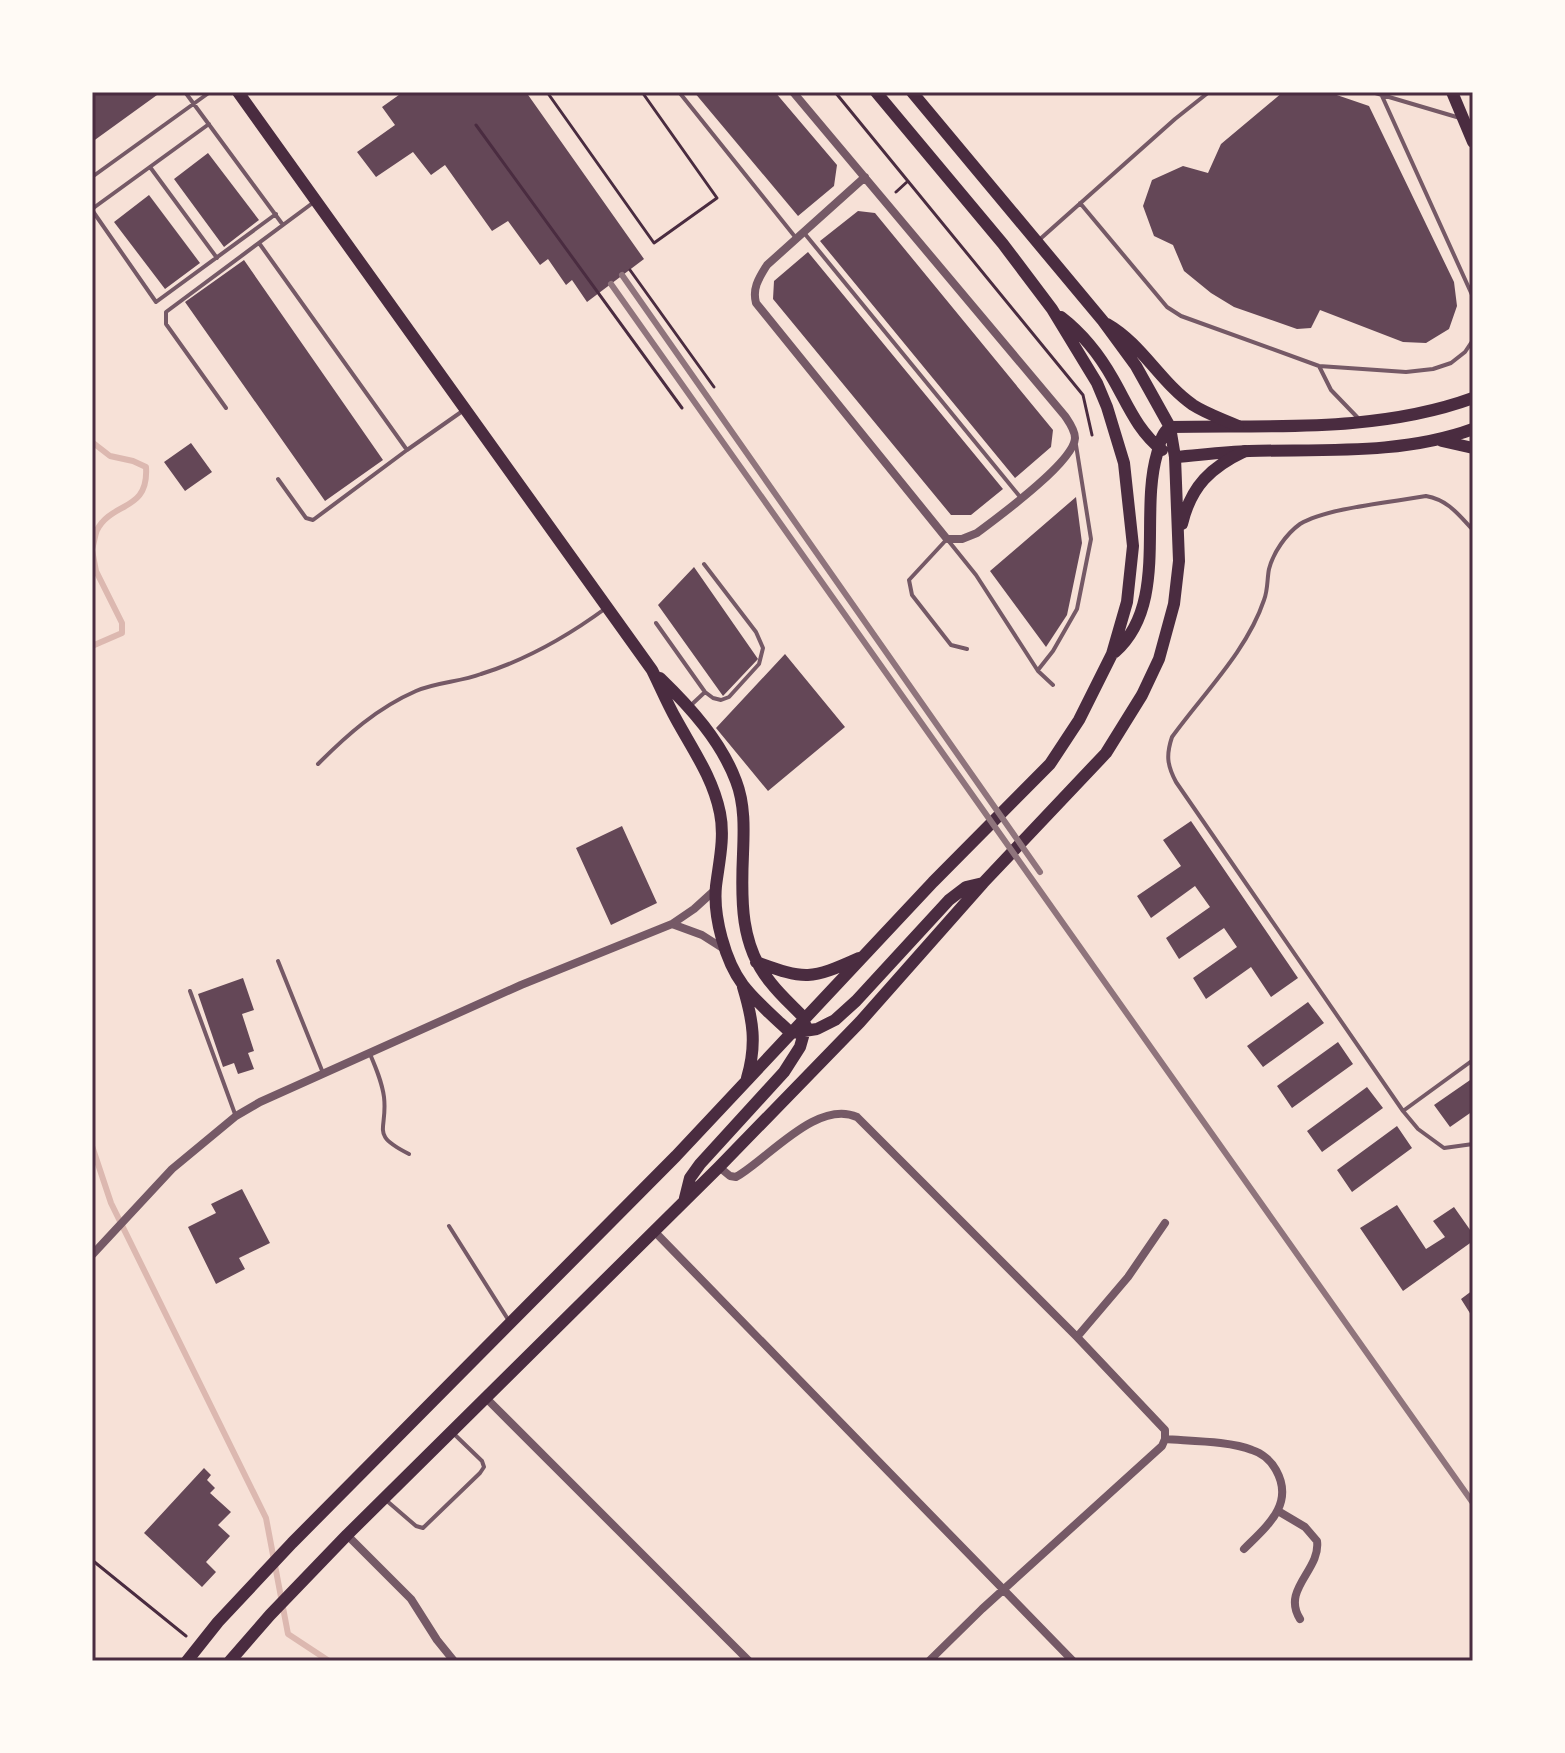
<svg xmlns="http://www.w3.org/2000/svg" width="1565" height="1753" viewBox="0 0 1565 1753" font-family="Merriweather,serif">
<rect width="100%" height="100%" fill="#f7e1d7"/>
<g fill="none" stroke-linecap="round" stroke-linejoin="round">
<path stroke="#dcb8b0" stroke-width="6" d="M92 442 110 456 133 461 146 467C149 512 112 501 97 530 95 535 94 543 92 549
M92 550 96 571 122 623V633L92 646
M92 1146 111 1203 266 1518 288 1634 329 1661"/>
</g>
<path fill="#644757" d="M92 92H155L157 95 92 142Z
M403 92H526L644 259 587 302 572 280 566 285 548 259 540 265 508 221 492 231 445 165 431 175 413 152 376 177 357 152 395 125 382 107Z
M694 92H775L837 165 834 186 798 216Z
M1283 92H1328L1369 106 1454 282 1457 306 1449 329 1426 343 1403 342 1320 310 1311 328 1297 329 1234 307 1211 293 1184 271 1173 245 1154 236 1143 206 1152 180 1183 166 1208 173 1221 144Z
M208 153 259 220 224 247 174 179Z
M149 195 200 263 165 289 114 222Z
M858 211 875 213 1053 430 1051 447 1015 478 820 241Z
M808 252 1003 489 971 515H951L773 299 774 281Z
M244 260 383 460 325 501 185 302Z
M191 443 212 472 185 491 164 462Z
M1076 497 1082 543 1067 615 1046 647 990 571Z
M694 567 758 659 723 696 658 605Z
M785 654 845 727 768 791 716 728Z
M1191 821 1298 978 1271 997 1251 967 1206 999 1193 978 1237 947 1224 928 1179 959 1166 938 1210 907 1195 886 1151 918 1137 896 1181 866 1163 840Z
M622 826 657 903 611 925 576 848Z
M243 978 254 1010 242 1014 254 1051 248 1053 254 1069 238 1074 234 1063 223 1067 198 994Z
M1308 1002 1324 1023 1263 1067 1247 1046Z
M1338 1042 1353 1064 1292 1108 1277 1086Z
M1473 1078V1111L1450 1127 1434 1105Z
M1367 1087 1383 1108 1322 1152 1307 1131Z
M1397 1126 1412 1148 1352 1192 1337 1170Z
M242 1189 270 1243 239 1258 245 1269 216 1284 188 1227 216 1213 211 1204Z
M1397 1205 1426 1249 1445 1237 1433 1221 1454 1207 1473 1234V1241L1403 1291 1360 1228Z
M1473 1290V1318L1461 1299Z
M204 1468 211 1475 207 1480 215 1488 210 1493 231 1512 218 1525 230 1536 206 1562 216 1572 202 1587 144 1533Z"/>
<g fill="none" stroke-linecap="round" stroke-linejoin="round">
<path stroke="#4a2c40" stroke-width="3" d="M547 92 654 243 717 198 642 92
M835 92 1083 395 1092 435
M476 125 682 408
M896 192 908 181
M630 270 714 387
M92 1560 186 1636"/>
<path stroke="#755966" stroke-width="4" d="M185 92 283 225
M679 92 796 238
M1372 92 1460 118
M1382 96 1473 297
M150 167 217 258
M92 177 210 92
M1080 203 1167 307 1181 316 1319 366 1406 372 1433 369 1451 363 1465 352 1473 340
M92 209 209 124
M92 210 156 302 276 214
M805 234 1021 498
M1039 240 1175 119 1209 92
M259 243 407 450 464 410
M1319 366 1331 390 1358 418
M226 408 166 324V312L314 202
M278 479 306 518 313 520 407 450
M1473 530C1458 514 1448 500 1426 496 1393 502 1326 508 1300 524 1286 534 1273 553 1269 569 1267 579 1268 590 1264 600 1247 651 1203 694 1172 737 1166 755 1167 765 1176 782L1403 1111 1418 1129 1444 1148 1473 1144
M656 623 705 692 713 698 721 700 729 697 759 664 763 648 756 632 704 564
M967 649 951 645 912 595 909 580 947 539 976 575 1038 671 1053 685
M1038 670 1053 651 1077 609 1091 539 1076 445
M689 707 705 692
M318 764C347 735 377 708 416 691 437 682 460 682 481 674 526 660 568 636 606 608
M278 961 323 1073
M190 991 235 1114
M370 1054C376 1068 382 1082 384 1097 388 1131 369 1134 409 1154
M1403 1111 1473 1060
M449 1226 509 1321
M387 1501 416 1526 423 1528 480 1473 484 1467 482 1461 453 1433"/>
<path stroke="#755966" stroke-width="8" d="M793 92 1065 416C1069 422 1075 430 1075 438 1074 462 997 518 977 533L962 539H947L756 303C752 288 759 278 767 265L865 177
M672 924 702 935 724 949
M719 1167 730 1176 736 1177C768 1159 817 1099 857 1117L1077 1337 1165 1430V1439L1162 1446 982 1609 929 1661
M654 1231 1073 1661
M92 1255 172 1169 236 1116 260 1102 521 985 672 924 694 909 716 889
M1077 1337 1128 1277 1165 1223
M485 1397 749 1661
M1165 1439C1190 1441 1231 1441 1252 1450 1262 1453 1271 1461 1276 1470 1295 1504 1267 1526 1244 1549
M1278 1511 1305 1527 1317 1541C1321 1570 1281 1589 1300 1619
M347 1535 411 1599 437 1640 454 1661"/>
<path stroke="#4a2c40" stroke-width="12" d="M1452 92 1473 142
M1170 427C1271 425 1377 433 1473 398
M1442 441 1473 448
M1175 457C1200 455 1224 452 1249 451 1323 449 1402 455 1473 429"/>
<path stroke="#4a2c40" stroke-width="12" d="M238 92 652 670C660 686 667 703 676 719 693 750 713 778 720 813 725 837 719 862 716 886 713 916 725 961 743 985 757 1003 775 1018 791 1033
M1061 317C1083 334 1099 354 1113 379 1128 405 1137 430 1162 450
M1107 324C1142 344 1160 382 1193 405 1207 414 1223 419 1238 426
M1182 524C1191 486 1211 467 1245 451
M1115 652C1169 604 1139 515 1157 454 1160 443 1161 434 1170 427
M660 678C690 707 721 741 736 781 745 804 744 830 743 854 741 899 740 947 771 983 781 996 794 1007 805 1019
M756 962C806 980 810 980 859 958
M743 987C753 1020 757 1044 747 1078
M791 1033 817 1029 835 1020 856 1001 949 900 966 887 983 883
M685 1198 690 1178 700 1164 784 1072 800 1047 806 1026
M187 1661 218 1622 292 1543 676 1156 933 882 1050 764 1079 720 1112 654 1127 602 1133 546 1124 463 1107 407 1097 383 1052 309 1003 244 876 92
M230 1661 270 1615 347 1535 719 1167 860 1022 983 883 1106 753 1142 695 1159 659 1174 604 1179 561 1175 457 1170 427 1136 366 1103 321 912 92"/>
<path stroke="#8f747c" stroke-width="6" d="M622 275 1040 872
M611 284 1473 1503"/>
</g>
<rect width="1565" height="1753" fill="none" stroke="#fffaf5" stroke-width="188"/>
<rect x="94" y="94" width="1377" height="1565" fill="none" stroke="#4a2c40" stroke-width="3"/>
</svg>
